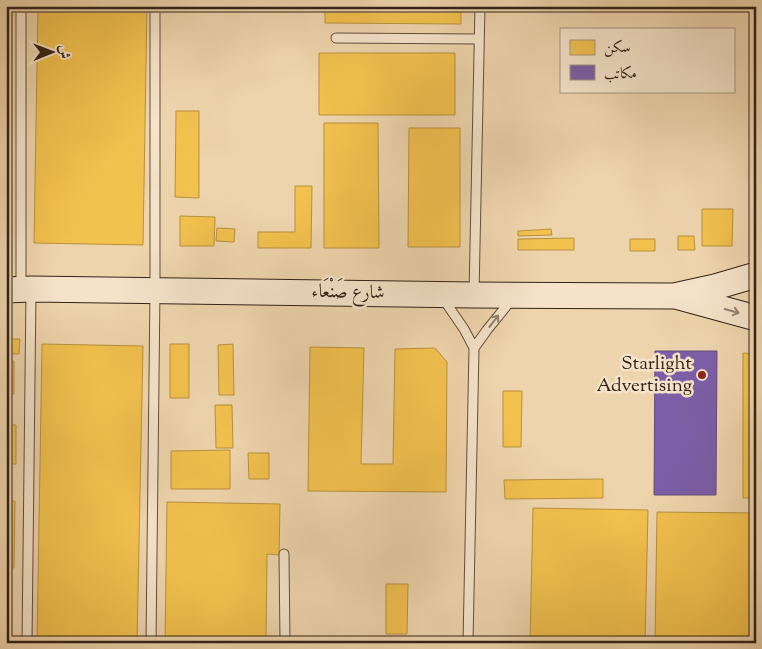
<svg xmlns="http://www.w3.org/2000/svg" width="762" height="649" viewBox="0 0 762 649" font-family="'Sorts Mill Goudy',Amiri,serif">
<rect width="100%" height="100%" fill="#eed4ac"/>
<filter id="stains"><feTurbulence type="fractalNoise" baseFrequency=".004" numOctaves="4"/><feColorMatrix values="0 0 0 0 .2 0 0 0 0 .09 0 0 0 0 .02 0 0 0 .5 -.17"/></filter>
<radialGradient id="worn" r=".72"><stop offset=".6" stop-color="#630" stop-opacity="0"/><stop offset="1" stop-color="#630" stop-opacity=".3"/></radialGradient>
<path fill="#f2c14e" stroke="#b8913e" d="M6 6H10L9 241H6Z
M38 6H147L143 245 34 243Z
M325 6H461V24L325 23Z
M319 53H455V115H319Z
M176 111H199V198L175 197Z
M324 123H378L379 248H324Z
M409 128H460V247H408Z
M295 186H312L311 248H258V232H295Z
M702 209H733L732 246H702Z
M180 216 215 217 214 246H180Z
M217 228 235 229 234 242 216 241Z
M551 229 552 235 518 236V231Z
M678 236H694L695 250H678Z
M574 238V250H518V239Z
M630 239H655V251H630Z
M6 339H20L19 354H6Z
M42 344 143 346 137 643H37Z
M170 344H189V398H170Z
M233 344 234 395H219L218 345Z
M310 347 364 348 361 464H393L395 349 435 348 447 362 446 492 308 491Z
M743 353 756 354V498H743Z
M6 361H14V394H6Z
M503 391H522L521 447H503Z
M215 405H232L233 448H216Z
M6 425H16V464H11V487H6Z
M230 450V489H171V451Z
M248 453H269V479H249Z
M603 479V498L505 499 504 480Z
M6 501H15L14 568H6Z
M167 502 280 504 279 555 267 554 266 643H165Z
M533 508 648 510 645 643H530Z
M657 512 756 513V643H655Z
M386 584H408L407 634H386Z
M6 585H10V643H6Z"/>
<path fill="#7b5ea7" stroke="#654c7c" d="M655 351H717L716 495H654Z"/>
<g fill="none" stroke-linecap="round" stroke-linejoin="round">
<defs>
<path id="lane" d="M21 6V288
M336 38 479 39
M474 294 480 6
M442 297 464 329 474 348 468 643
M474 348 487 330 512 299
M284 554 285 643
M27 643 31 291
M151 643 155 290V6"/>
<path id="secondary" d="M6 290 31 289 474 295 674 296 715 287 756 275
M679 297 756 318"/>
</defs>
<use href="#lane" stroke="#614e3d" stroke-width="11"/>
<use href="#secondary" stroke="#322218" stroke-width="27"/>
<use href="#lane" stroke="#f4e3c9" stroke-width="9"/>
<use href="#secondary" stroke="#f4e3c9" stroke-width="25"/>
</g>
<defs><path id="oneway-shaft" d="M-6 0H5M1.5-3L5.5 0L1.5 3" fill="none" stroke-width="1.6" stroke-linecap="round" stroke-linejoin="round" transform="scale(1.25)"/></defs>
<g stroke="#938270">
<use href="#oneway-shaft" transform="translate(732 311) rotate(16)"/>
<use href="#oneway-shaft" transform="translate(494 321) rotate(-52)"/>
</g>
<circle fill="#8f2418" stroke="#f4e3c9" stroke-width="2" cx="702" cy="375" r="5"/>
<g text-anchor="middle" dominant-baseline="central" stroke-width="5" stroke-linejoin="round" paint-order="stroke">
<g font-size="19" fill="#322218" stroke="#f4e3c9">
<text transform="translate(348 293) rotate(1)">شارع صَنْعَاء</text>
</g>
<g font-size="19" fill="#322218" stroke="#f4e3c9" text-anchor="end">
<text x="692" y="364">Starlight<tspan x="692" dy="22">Advertising</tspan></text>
</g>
</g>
<rect width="762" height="649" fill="none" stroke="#eed4ac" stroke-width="25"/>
<rect x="8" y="8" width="747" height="634" fill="none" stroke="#322218" stroke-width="2.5"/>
<rect x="12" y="12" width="737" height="624" fill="none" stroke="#322218"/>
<rect x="560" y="28" width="175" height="65" fill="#f4e3c9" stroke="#a69682"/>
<rect x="570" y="40" width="25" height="15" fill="#f2c14e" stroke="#a69682"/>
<text x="604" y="52" font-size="15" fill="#322218">سكن</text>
<rect x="570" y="65" width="25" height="15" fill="#7b5ea7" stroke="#a69682"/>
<text x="604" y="78" font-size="15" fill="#322218">مكاتب</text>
<g transform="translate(52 52) rotate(89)" stroke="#f4e3c9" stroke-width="4" paint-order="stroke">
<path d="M0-4L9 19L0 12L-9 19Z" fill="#322218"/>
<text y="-8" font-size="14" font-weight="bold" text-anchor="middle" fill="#322218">ش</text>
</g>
<rect width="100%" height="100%" filter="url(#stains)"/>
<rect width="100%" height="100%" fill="url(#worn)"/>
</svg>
